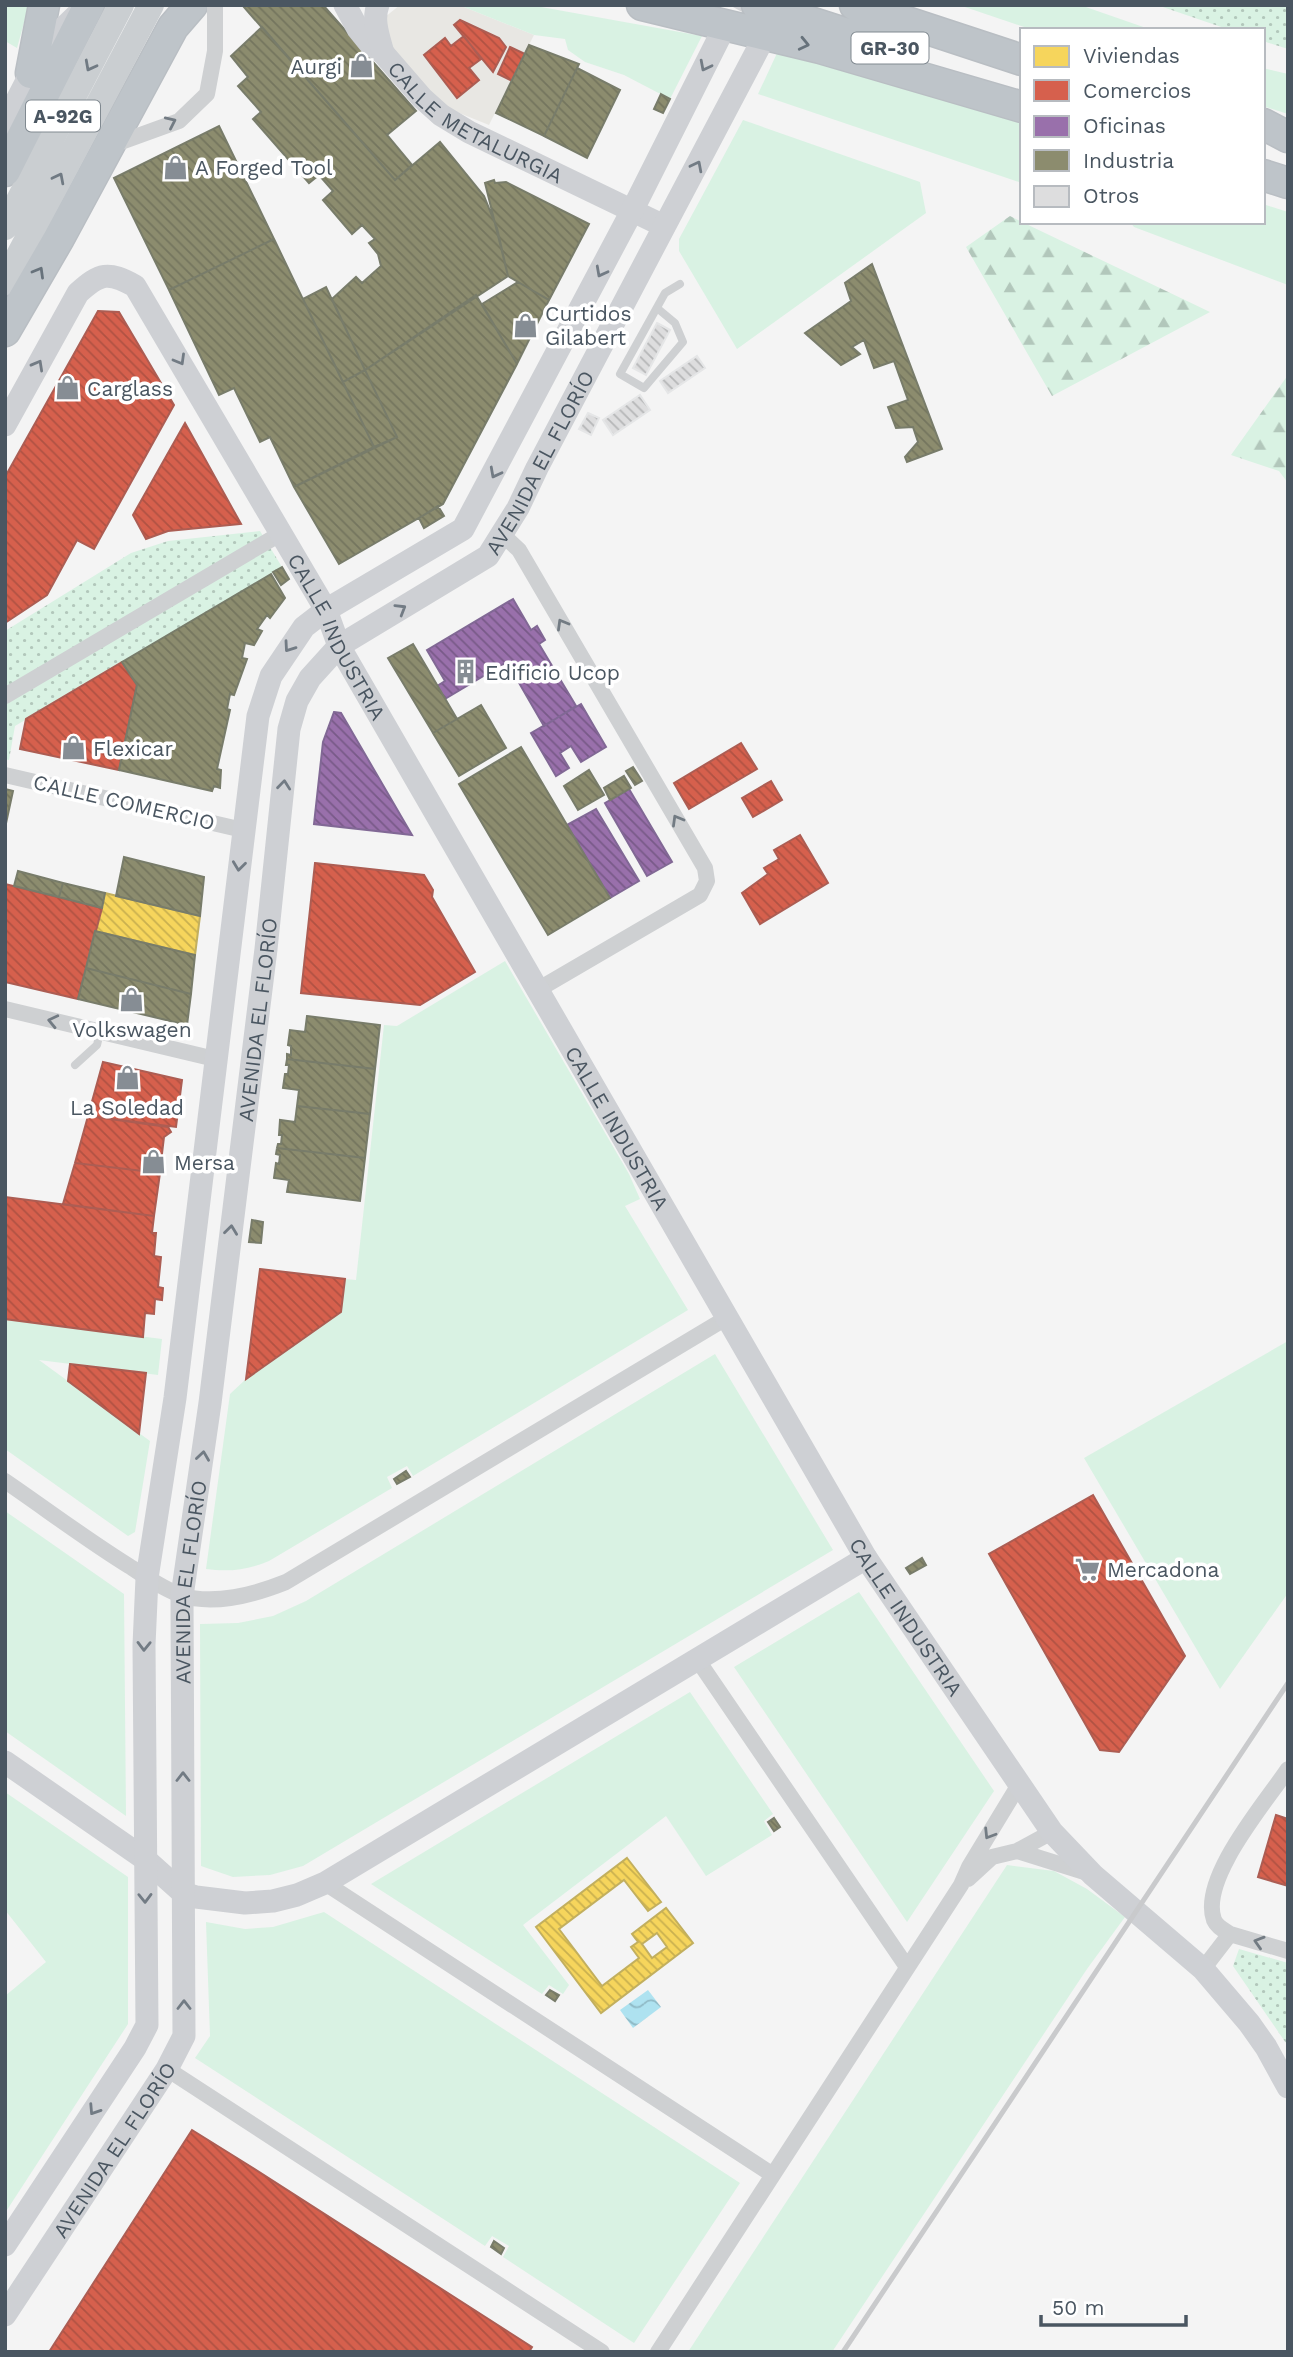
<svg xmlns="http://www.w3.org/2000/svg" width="1293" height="2357" viewBox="0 0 1293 2357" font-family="'Work Sans',sans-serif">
<defs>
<pattern id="forest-firs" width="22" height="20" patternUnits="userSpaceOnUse" patternTransform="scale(1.75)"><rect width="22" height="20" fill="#d9f2e3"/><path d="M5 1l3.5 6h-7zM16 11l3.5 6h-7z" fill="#b2c7bb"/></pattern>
<pattern id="park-dots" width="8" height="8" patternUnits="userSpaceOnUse" patternTransform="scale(1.75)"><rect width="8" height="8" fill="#d9f2e3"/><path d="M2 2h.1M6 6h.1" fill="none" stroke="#b2c7bb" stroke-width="1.8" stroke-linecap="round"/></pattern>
<pattern id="water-waves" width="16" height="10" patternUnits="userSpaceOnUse" patternTransform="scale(1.75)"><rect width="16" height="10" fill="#aee2f0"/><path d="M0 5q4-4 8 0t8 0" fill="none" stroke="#90bac6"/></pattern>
<pattern id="homes-back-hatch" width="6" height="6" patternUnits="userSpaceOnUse" patternTransform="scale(1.75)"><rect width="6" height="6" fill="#f6d55c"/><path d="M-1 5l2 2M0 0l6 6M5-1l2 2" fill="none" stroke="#c9b04f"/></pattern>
<pattern id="shops-back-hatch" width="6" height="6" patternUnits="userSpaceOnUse" patternTransform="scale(1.75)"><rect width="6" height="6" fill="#d6604d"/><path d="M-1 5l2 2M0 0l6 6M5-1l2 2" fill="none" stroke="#b05243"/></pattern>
<pattern id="offices-back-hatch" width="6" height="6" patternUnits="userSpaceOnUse" patternTransform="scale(1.75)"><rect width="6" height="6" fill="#9970ab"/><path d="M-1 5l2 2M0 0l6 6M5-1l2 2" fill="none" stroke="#785a88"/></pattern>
<pattern id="industry-back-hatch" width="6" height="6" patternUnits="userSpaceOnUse" patternTransform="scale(1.75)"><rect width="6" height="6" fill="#8c8c6e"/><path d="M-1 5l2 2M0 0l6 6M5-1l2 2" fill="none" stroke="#74755e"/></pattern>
<pattern id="building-back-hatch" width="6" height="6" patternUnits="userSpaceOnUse" patternTransform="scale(1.75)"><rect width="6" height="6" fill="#ddddde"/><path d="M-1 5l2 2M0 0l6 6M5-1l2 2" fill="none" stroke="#b5b6b7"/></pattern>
</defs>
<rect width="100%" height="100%" fill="#f4f4f4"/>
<path fill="#e8e7e3" d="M400 5H459L534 35 489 125 437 104 387 51 385 17Z"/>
<path fill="#d9f2e3" d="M5 5H29L17 48 5 41Z
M459 5H530L702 36 670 99 624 75 585 62 568 50 565 39 534 35Z
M959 5H1080L1152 30H1033Z
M778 51 873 73 1022 123V183L758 94Z
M1263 68 1288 74V114L1263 106Z
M743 120 920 182 926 213 737 349 679 251V239Z
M1263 204 1288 212V285L1134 227 1130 222H1263Z
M505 961 629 1174 640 1199 625 1206 688 1310 413 1476 407 1466 387 1477 392 1488 269 1561C247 1570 229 1572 206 1569L230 1394 246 1379 341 1312 345 1279 356 1280 384 1025 397 1026Z
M5 1319 162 1339 158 1375 39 1360 150 1441 135 1532 128 1536 5 1449Z
M1288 1341V1593L1220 1689 1084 1458Z
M715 1354 833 1550 303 1866 270 1875 233 1877 201 1866 200 1624 238 1623 273 1616 306 1601Z
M5 1511 124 1594 126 1816 5 1731Z
M859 1592 994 1791 907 1922 734 1667Z
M690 1692 773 1814 764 1821 772 1835 706 1876 666 1816 523 1925 569 1985 563 1994 549 1985 542 1994 371 1884Z
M5 1792 128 1877V2024L5 2213V1996L46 1962 5 1910Z
M1007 1865 1054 1871 1087 1889 1125 1917 1087 1969 832 2352H688Z
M324 1912 740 2183 634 2343 503 2257 509 2246 492 2236 485 2246 195 2058 210 2036 206 1922 245 1929 273 1927Z"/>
<path fill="url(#forest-firs)" d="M1010 216 1022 222 1210 312 1052 396 966 247Z
M1288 375V483L1279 471 1231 455Z"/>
<path fill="url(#park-dots)" d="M1157 5H1288V49L1263 41V30H1230Z
M260 531 282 567 15 726 9 760 5 759V631L131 553 168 541Z
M1239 1949 1288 1963V2046L1233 1966Z"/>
<path fill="url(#water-waves)" d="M648 1990 661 2007 633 2028 620 2010Z"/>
<path fill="url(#homes-back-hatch)" stroke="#c2af5e" stroke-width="2" fill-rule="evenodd" d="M105 893 200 916 195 955 95 931Z
M627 1858 661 1902 648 1911 624 1880 559 1929 602 1986 639 1958 631 1947 638 1942 632 1934 666 1908 693 1943 601 2013 536 1927ZM657 1933 667 1947 652 1958 642 1944Z"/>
<path fill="url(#shops-back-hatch)" stroke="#ac5d53" stroke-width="2" d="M460 20 499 38 506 47 493 72 454 25Z
M464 36 481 59 469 68 479 80 457 98 424 55 445 38 451 46Z
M510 47 525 54 512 81 498 74Z
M98 311 119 312 174 405 94 549 77 540 47 595 5 623V477Z
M185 423 241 524 168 531 146 539 133 515Z
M122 662 137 685 119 770 20 749 26 719Z
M741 743 757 769 689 809 674 783Z
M771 781 782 800 753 817 742 798Z
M800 835 828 883 760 924 742 893 768 874 764 868 779 859 774 850Z
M315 863 424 875 433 890 432 897 475 972 420 1005 301 993Z
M5 884 102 908 78 999 5 982Z
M103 1062 182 1080 176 1127 88 1116Z
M88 1116 168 1127 171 1132 164 1137 161 1162 165 1164V1170L160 1173 75 1163Z
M75 1163 160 1173 154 1216 63 1204Z
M5 1197 154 1216 152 1233H156L154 1256 161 1257 158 1287 163 1288 162 1300 155 1299 154 1314 145 1313 143 1337 5 1319Z
M260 1269 345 1279 341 1312 246 1379Z
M70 1364 146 1373 139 1434 68 1381Z
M1093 1495 1185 1656 1119 1752 1100 1750 989 1554Z
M1276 1815 1288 1819V1886L1258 1877Z
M192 2130 245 2163 532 2347 529 2352H49Z"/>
<path fill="url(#offices-back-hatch)" stroke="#816895" stroke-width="2" d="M513 599 531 630 537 626 545 640 539 644 576 706 544 726 507 662 445 699 437 686 445 681 427 650Z
M581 704 606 747 581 762 571 746 560 753 569 768 556 776 531 733Z
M334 712 341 713 412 835 314 824 323 742Z
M629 789 672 862 647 876 605 803Z
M596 809 639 881 610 898 567 825Z"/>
<path fill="url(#industry-back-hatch)" stroke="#787c6a" stroke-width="2" d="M323 5 416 111 387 135 412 165 395 180 243 6Z
M262 27 395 180 440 142 484 196 497 228 508 276 365 370 332 299 356 277 362 283 381 266 378 254 369 243 375 239 362 225 352 234 323 200 333 191 319 175 309 183 253 119 261 112 238 86 248 77 231 56Z
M529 45 579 64 544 136 496 113Z
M577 68 620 90 587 158 544 136Z
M661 94 670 99 663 113 654 109Z
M219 126 274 239 169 290 114 178Z
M494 180 495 183 506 182 589 224 549 300 508 276 485 183Z
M274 239 374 447 294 487 270 437 260 442 234 388 219 395 169 290Z
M872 264 942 449 907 462 905 457 918 442 913 427 896 428 888 407 908 400 894 361 874 368 864 340 852 347 860 354 841 365 805 333 851 301 845 283Z
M518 282 549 300 517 364 482 304Z
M326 287 365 370 343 382 303 299Z
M476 295 517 364 443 504 339 564 294 487 397 437 365 370Z
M365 370 397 437 374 447 343 382Z
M438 506 444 516 424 528 419 518Z
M282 567 289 579 281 585 273 572Z
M271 574 285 598 270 618 267 615 257 629 262 631 254 645 245 643 242 658 247 659 234 695 230 694 227 709 230 710 217 769 221 770 220 788 214 786 212 791 119 770 137 685 122 662Z
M413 644 457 719 433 733 388 658Z
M481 705 506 748 459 776 433 733Z
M521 747 610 898 548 935 459 784Z
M633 767 642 781 635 785 626 771Z
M589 770 604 795 578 810 564 786Z
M624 776 631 788 610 800 604 788Z
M5 789 13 791 5 828Z
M124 857 204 877 200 916 116 896Z
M18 871 63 883 59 897 14 886Z
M63 883 105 893 102 908 59 897Z
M95 931 195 955 191 994 86 968Z
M86 968 191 994 187 1025 78 999Z
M307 1016 380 1025 375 1069 287 1059V1054L291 1055V1046L288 1045 290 1030 305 1032Z
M287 1059 375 1069 370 1114 297 1106 299 1090 283 1088 285 1074H288L289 1065H286Z
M297 1106 370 1114 365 1158 277 1148 278 1144H281L282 1135H279L280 1120 295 1122Z
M277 1148 365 1158 360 1201 287 1192 289 1180 274 1178 276 1163 279 1164 280 1155 276 1154Z
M252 1220 263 1222 261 1243 249 1242Z
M406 1471 410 1477 397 1484 394 1479Z
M922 1558 926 1565 910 1574 906 1568Z
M774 1818 780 1827 774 1831 768 1822Z
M550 1990 559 1995 555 2001 546 1995Z
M494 2241 504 2248 501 2254 491 2247Z"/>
<path fill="url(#building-back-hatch)" stroke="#e5e6e7" stroke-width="2" d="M657 323 670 330 646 375 633 368Z
M697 356 705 368 668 393 660 381Z
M640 395 650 410 613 435 603 420Z
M588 413 599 418 591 435 579 429Z"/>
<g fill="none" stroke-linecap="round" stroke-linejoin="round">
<path stroke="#d2d4d7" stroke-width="23" stroke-dasharray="23 11" stroke-linecap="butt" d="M719 38 737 5"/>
<defs>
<path id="highway" d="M642 5 820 48 1022 107
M757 5 900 51
M855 5 1022 60
M31 73 44 5
M1263 124 1288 137
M5 171 89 5
M1263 175 1288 183
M5 331 59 238 173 27 192 5"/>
</defs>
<use href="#highway" stroke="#b9bec3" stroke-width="33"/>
<path stroke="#ced0d2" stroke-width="8" d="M657 308 675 323 683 342 644 388 620 374 665 293 680 284
M75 1065 97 1045 100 1032"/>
<path stroke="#ced0d2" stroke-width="16" d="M110 146 179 121 207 94 215 51V5
M503 535 519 550 705 868 707 881 700 895 539 989
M5 696 280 534
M5 775 243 830
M5 1009 215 1059
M5 1481C46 1509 87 1540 129 1566 145 1576 163 1589 181 1595 213 1606 256 1594 286 1582L728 1317
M697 1659 907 1967
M1017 1851 1091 1874
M968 1879 992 1857 1017 1851 1052 1832
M325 1883 773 2175
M1230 1934 1288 1951
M1203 1969 1230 1934C1224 1930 1217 1927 1214 1920 1199 1879 1266 1802 1288 1769
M167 2069 602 2352
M658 2352 961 1885 969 1867 1020 1783"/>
<g stroke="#ced0d4" stroke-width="23">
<path id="s1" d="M345 5 358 29 371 45 383 53 422 98 441 115 469 132 664 226"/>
<path d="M378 5C372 20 379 38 383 53"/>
<path d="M5 123 31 73 53 38 80 12"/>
<path id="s2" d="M5 425 78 293C100 273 108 271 135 286L326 610 339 646 866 1558 1052 1832 1093 1875 1203 1969 1249 2023 1266 2047 1288 2087"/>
<path d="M5 1762 145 1859 183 1893 196 1897 245 1903 273 1901 297 1895 325 1883 866 1558"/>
<path d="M5 2245 135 2048 147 2025 144 1645 147 1578 175 1398 258 716 271 676 304 627 326 610 463 529 632 211 719 38"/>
<path id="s3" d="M5 2315 167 2069 184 2036 182 1596 210 1403 266 949 289 729 297 701 310 678 339 646 488 556 518 508 537 468 759 47"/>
</g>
<path stroke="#caced1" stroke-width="26" d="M5 227 121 5
M5 282 151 5"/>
<use href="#highway" stroke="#bec4c9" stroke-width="30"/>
<path stroke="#c9cacc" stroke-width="5" d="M843 2352 1288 1683"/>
</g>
<defs><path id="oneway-chevron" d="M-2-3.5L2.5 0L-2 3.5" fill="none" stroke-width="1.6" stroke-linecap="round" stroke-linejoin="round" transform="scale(1.75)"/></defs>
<g stroke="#67727b">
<use href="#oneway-chevron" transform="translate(804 44) rotate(13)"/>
<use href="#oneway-chevron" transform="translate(39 272) rotate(-60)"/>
</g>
<g stroke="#707a83">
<use href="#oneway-chevron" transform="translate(90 66) rotate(118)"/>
<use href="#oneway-chevron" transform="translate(59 178) rotate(-63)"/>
</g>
<g stroke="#727b84">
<use href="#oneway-chevron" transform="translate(705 66) rotate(117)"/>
<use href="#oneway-chevron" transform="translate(697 166) rotate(-63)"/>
<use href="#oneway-chevron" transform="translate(601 272) rotate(118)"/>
<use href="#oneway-chevron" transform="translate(180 360) rotate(60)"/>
<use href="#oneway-chevron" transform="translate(38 365) rotate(-61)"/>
<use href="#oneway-chevron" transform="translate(495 473) rotate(118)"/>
<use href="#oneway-chevron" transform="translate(401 609) rotate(-31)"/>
<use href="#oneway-chevron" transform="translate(289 647) rotate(125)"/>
<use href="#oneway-chevron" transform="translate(284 785) rotate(-84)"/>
<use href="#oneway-chevron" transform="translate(239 866) rotate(97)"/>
<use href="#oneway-chevron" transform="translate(231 1230) rotate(-83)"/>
<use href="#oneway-chevron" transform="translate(203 1456) rotate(-82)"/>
<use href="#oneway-chevron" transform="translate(144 1646) rotate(91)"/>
<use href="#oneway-chevron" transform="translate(183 1777) rotate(-90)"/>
<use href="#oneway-chevron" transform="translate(145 1898) rotate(89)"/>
<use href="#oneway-chevron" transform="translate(184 2005) rotate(-90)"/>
<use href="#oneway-chevron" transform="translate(94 2110) rotate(123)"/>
</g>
<g stroke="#727b83">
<use href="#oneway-chevron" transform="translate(171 122) rotate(-25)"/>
<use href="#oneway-chevron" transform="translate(562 624) rotate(-120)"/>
<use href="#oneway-chevron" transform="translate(677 820) rotate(-120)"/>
<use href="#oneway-chevron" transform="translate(53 1021) rotate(-167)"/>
<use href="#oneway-chevron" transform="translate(989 1834) rotate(122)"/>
<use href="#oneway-chevron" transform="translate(1259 1942) rotate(-163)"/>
</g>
<defs>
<symbol id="shop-bare" viewBox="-9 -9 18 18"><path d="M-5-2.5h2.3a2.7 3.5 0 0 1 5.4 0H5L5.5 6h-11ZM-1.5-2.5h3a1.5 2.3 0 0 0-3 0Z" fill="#868d94" stroke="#fff" stroke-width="2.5" paint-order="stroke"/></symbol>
<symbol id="building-bare" viewBox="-9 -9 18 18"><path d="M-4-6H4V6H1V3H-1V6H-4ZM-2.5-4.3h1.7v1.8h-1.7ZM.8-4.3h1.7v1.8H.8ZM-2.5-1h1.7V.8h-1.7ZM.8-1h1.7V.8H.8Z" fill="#868d94" stroke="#fff" stroke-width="2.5" paint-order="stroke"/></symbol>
<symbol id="supermarket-bare" viewBox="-9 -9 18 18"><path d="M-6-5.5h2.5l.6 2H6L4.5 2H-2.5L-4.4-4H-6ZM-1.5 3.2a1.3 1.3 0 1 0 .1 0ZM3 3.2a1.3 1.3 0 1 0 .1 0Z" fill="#868d94" stroke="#fff" stroke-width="2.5" paint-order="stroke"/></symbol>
</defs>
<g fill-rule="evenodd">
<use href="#shop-bare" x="344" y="48" width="35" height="35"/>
<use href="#shop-bare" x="158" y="150" width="35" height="35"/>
<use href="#shop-bare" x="508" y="308" width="35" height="35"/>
<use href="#shop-bare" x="50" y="370" width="35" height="35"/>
<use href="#building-bare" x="448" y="654" width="35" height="35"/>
<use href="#shop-bare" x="56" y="730" width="35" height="35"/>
<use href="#shop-bare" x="114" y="982" width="35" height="35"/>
<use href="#shop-bare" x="110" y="1060" width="35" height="35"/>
<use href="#shop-bare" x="136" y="1144" width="35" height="35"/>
<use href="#supermarket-bare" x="1070" y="1552" width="35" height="35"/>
</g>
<g text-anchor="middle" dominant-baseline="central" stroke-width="7" stroke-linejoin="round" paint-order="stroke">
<g fill="#fff" stroke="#808990" stroke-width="2">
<rect x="851.5" y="32.5" width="77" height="31" rx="5"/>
<rect x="26" y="100.5" width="74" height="31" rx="5"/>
</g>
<g font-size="19" font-weight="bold" fill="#4a5661">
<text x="890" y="48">GR-30</text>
<text x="63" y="116">A-92G</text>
</g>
<g font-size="21" fill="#4a5661" stroke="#fff" text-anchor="start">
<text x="342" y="66" text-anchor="end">Aurgi</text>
<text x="195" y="167">A Forged Tool</text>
<text x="545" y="313">Curtidos<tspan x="545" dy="24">Gilabert</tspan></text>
<text x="87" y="388">Carglass</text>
<text x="485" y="672">Edificio Ucop</text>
<text x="93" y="748">Flexicar</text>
<text x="132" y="1029" text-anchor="middle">Volkswagen</text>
<text x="127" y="1107" text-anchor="middle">La Soledad</text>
<text x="174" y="1162">Mersa</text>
<text x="1107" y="1569">Mercadona</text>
</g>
<g font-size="21" fill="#4a5661" stroke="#fff">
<text stroke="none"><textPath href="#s1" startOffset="180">CALLE METALURGIA</textPath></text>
<text stroke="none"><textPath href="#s3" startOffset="2025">AVENIDA EL FLORÍO</textPath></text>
<text stroke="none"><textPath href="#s2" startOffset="620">CALLE INDUSTRIA</textPath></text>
<text transform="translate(124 802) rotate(13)">CALLE COMERCIO</text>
<text stroke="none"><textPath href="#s3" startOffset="1353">AVENIDA EL FLORÍO</textPath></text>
<text stroke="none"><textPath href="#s2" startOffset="1186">CALLE INDUSTRIA</textPath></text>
<text stroke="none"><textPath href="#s3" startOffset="786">AVENIDA EL FLORÍO</textPath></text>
<text stroke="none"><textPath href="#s2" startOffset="1754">CALLE INDUSTRIA</textPath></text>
<text stroke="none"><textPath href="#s3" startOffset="198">AVENIDA EL FLORÍO</textPath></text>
</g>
</g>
<rect width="1293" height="2357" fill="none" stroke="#4a5661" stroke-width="14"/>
<rect x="1020" y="28" width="245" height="196" fill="#ffffff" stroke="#b7bbc0" stroke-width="2"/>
<rect x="1034" y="46" width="35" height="21" fill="#f6d55c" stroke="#b7bbc0" stroke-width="2"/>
<text x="1083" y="63" font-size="21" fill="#4a5661">Viviendas</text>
<rect x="1034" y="80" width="35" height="21" fill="#d6604d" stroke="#b7bbc0" stroke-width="2"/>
<text x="1083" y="98" font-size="21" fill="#4a5661">Comercios</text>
<rect x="1034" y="116" width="35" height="21" fill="#9970ab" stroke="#b7bbc0" stroke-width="2"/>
<text x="1083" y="133" font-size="21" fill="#4a5661">Oficinas</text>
<rect x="1034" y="150" width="35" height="21" fill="#8c8c6e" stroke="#b7bbc0" stroke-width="2"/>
<text x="1083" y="168" font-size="21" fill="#4a5661">Industria</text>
<rect x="1034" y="186" width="35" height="21" fill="#ddddde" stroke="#b7bbc0" stroke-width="2"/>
<text x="1083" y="203" font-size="21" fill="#4a5661">Otros</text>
<path d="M1041 2315v10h145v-10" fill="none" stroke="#4a5661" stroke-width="3.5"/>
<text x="1052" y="2315" font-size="21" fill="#4a5661" stroke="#ffffff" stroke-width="5" paint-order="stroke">50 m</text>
</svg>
